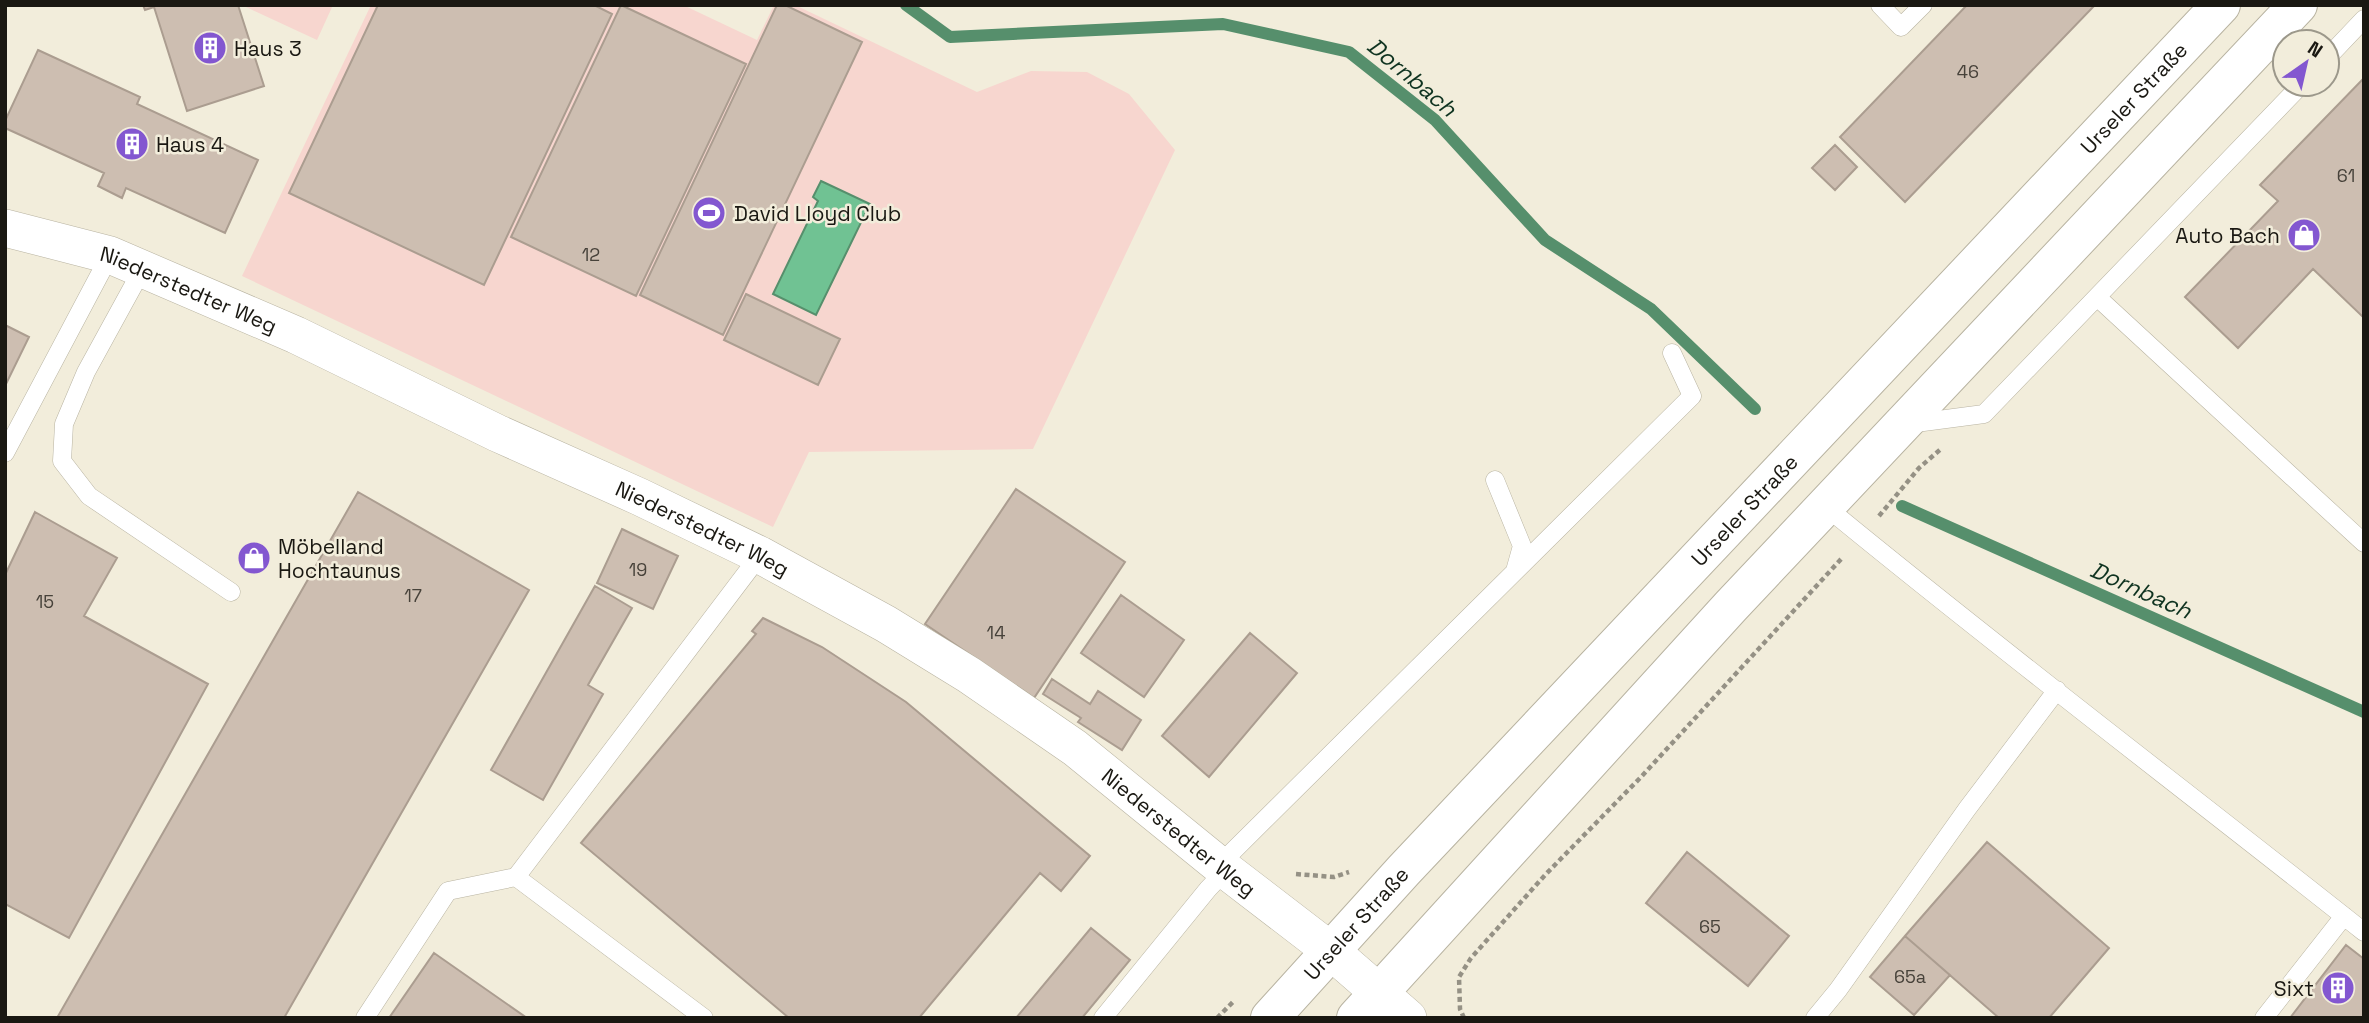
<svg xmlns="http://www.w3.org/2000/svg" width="2369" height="1023" viewBox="0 0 2369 1023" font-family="'Space Grotesk',sans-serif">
<rect width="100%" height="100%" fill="#f2eddb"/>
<path fill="#f7d6cf" d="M246 5H333L317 40 246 7Z
M371 5H683L757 40 774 5H795L977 92 1031 71 1087 72 1129 94 1175 150 1033 449 809 452 773 527 242 276Z"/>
<path fill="#70c293" stroke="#568f6c" stroke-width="2" d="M821 181 870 204 816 315 773 294 818 201 813 197Z"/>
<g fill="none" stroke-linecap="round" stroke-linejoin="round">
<path stroke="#568f6c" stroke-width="12" d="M906 5 950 37 1223 24 1349 52 1435 120 1545 240 1651 309 1755 409
M1902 506 2364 712"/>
</g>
<path fill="#cdbeb1" stroke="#ab9d90" stroke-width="2" d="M143 5H238L264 86 187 111 154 7 145 10Z
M378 5H594L612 14 484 285 289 193Z
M621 5 746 64 636 296 511 237Z
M777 5H785L862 42 723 335 640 295Z
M1967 5H2095L1905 202 1840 137Z
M38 50 140 97 137 104 258 160 225 233 126 188 122 198 98 186 104 173 5 128V121Z
M2364 78V318L2313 269 2238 348 2185 297 2278 201 2260 185Z
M1835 145 1857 167 1835 190 1812 168Z
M746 294 840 339 818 385 724 340Z
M5 325 29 337 5 386Z
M1016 489 1125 562 1034 698 925 624Z
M358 492 529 590 284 1018H57Z
M35 512 117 558 84 616 208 684 69 938 5 904V575Z
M622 529 678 556 653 609 597 583Z
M595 586 632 608 588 685 603 694 543 800 491 770Z
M1121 595 1184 640 1144 697 1081 653Z
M763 618 822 647 906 702 1090 856 1061 891 1040 873 919 1018H789L581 843 756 634 752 631Z
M1250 633 1297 673 1209 777 1162 736Z
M1052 679 1090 704 1098 691 1141 720 1122 750 1078 722 1081 718 1043 694Z
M1987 842 2109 948 2049 1018H1999L1905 936Z
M1687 852 1789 936 1748 986 1646 903Z
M1091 928 1130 960 1082 1018H1016Z
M1905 936 1950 975 1914 1015 1870 977Z
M2346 945 2364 959V1018H2290Z
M434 953 527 1018H389Z"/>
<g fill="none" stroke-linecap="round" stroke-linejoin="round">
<defs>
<path id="lane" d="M1880 5 1901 27 1923 5
M2327 58 2364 19
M143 268 86 372 64 424 62 461 89 496 231 592
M2097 297 2364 543
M1908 424 1984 414 2302 84
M5 453 110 255
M1495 480 1522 546 1515 571
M1825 506C2001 651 2184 789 2364 932
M1219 865 1692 396 1672 353
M516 877 704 1018
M365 1018 448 891 516 877 760 555
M1103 1018 1208 889 1226 870
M1815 1018 1838 990 1967 809 2057 690
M2264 1018 2344 916"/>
<g id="street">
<path id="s1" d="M5 228 110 255 296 335 497 433 640 497 760 555 886 624 969 675 1075 748 1219 865 1331 951 1408 1018"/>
</g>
<g id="secondary">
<path id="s2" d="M1270 1018 1404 870 2221 5"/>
<path d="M1356 1018 1731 606 2298 5"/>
</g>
</defs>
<use href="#lane" stroke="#b8b3a1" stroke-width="19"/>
<use href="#street" stroke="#b8b3a1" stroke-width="38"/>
<use href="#secondary" stroke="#b8b3a1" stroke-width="40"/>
<path stroke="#959185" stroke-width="4.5" stroke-dasharray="5 3.5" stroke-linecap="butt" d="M1879 516 1919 468 1942 448
M1296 874 1334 877 1349 872
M1217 1018 1234 1001
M1464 1018 1460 1009 1459 977 1471 958 1545 875 1641 777 1843 557"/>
<use href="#lane" stroke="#fff" stroke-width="18"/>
<use href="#street" stroke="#fff" stroke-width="37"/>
<use href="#secondary" stroke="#fff" stroke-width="38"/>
</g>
<defs>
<symbol id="building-disc" viewBox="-11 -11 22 22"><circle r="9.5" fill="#8357d0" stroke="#f2eddb"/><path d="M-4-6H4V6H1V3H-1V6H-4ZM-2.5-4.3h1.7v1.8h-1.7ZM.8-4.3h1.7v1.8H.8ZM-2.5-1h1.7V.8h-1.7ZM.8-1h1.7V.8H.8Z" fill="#fff"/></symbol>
<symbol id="stadium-disc" viewBox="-11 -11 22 22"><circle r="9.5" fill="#8357d0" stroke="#f2eddb"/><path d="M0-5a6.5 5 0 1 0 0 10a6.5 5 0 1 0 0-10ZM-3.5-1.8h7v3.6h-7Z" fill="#fff"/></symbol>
<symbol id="shop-disc" viewBox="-11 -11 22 22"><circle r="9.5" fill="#8357d0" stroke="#f2eddb"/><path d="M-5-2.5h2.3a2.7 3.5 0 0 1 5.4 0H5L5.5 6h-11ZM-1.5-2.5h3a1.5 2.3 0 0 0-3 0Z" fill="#fff"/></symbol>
</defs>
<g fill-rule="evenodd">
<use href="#building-disc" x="191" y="29" width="38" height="38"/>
<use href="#building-disc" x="113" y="125" width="38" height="38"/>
<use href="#stadium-disc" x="690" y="194" width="38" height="38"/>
<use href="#shop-disc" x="2285" y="216" width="38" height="38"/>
<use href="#shop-disc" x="235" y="539" width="38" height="38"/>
<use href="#building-disc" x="2319" y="969" width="38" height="38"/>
</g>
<g text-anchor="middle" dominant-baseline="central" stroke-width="5" stroke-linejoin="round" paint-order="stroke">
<g font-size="18" fill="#47423a">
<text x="1968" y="71">46</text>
<text x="2346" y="175">61</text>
<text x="591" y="254">12</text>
<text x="638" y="569">19</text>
<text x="413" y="595">17</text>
<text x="45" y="601">15</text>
<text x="996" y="632">14</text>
<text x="1710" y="926">65</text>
<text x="1910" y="976">65a</text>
</g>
<g font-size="21" fill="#1a1812" stroke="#f2eddb" text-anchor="start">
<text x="234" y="48">Haus 3</text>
<text x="156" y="144">Haus 4</text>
<text x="734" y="213">David Lloyd Club</text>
<text x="2280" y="235" text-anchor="end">Auto Bach</text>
<text x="278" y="546">Möbelland<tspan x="278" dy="24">Hochtaunus</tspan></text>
<text x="2314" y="988" text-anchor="end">Sixt</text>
</g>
<g font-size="21" fill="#1a1812" stroke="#f2eddb">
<text stroke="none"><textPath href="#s2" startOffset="1262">Urseler Straße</textPath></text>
<text stroke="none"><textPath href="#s1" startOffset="194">Niederstedter Weg</textPath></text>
<text stroke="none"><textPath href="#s2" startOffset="695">Urseler Straße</textPath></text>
<text stroke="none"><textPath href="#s1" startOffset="761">Niederstedter Weg</textPath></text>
<text stroke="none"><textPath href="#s1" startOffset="1328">Niederstedter Weg</textPath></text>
<text stroke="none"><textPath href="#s2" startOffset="128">Urseler Straße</textPath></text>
</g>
<g font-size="23" font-style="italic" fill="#0f3320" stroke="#f2eddb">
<text transform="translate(1412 77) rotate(40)">Dornbach</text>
<text transform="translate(2141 590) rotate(24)">Dornbach</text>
</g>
</g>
<rect width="2369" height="1023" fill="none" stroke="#1a1812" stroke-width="14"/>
<g transform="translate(2306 63) rotate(34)"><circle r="33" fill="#f2eddb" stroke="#9c988b" stroke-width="2"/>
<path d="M0-5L12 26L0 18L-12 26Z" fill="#8357d0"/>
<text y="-10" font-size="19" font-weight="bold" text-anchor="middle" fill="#1a1812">N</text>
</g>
</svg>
